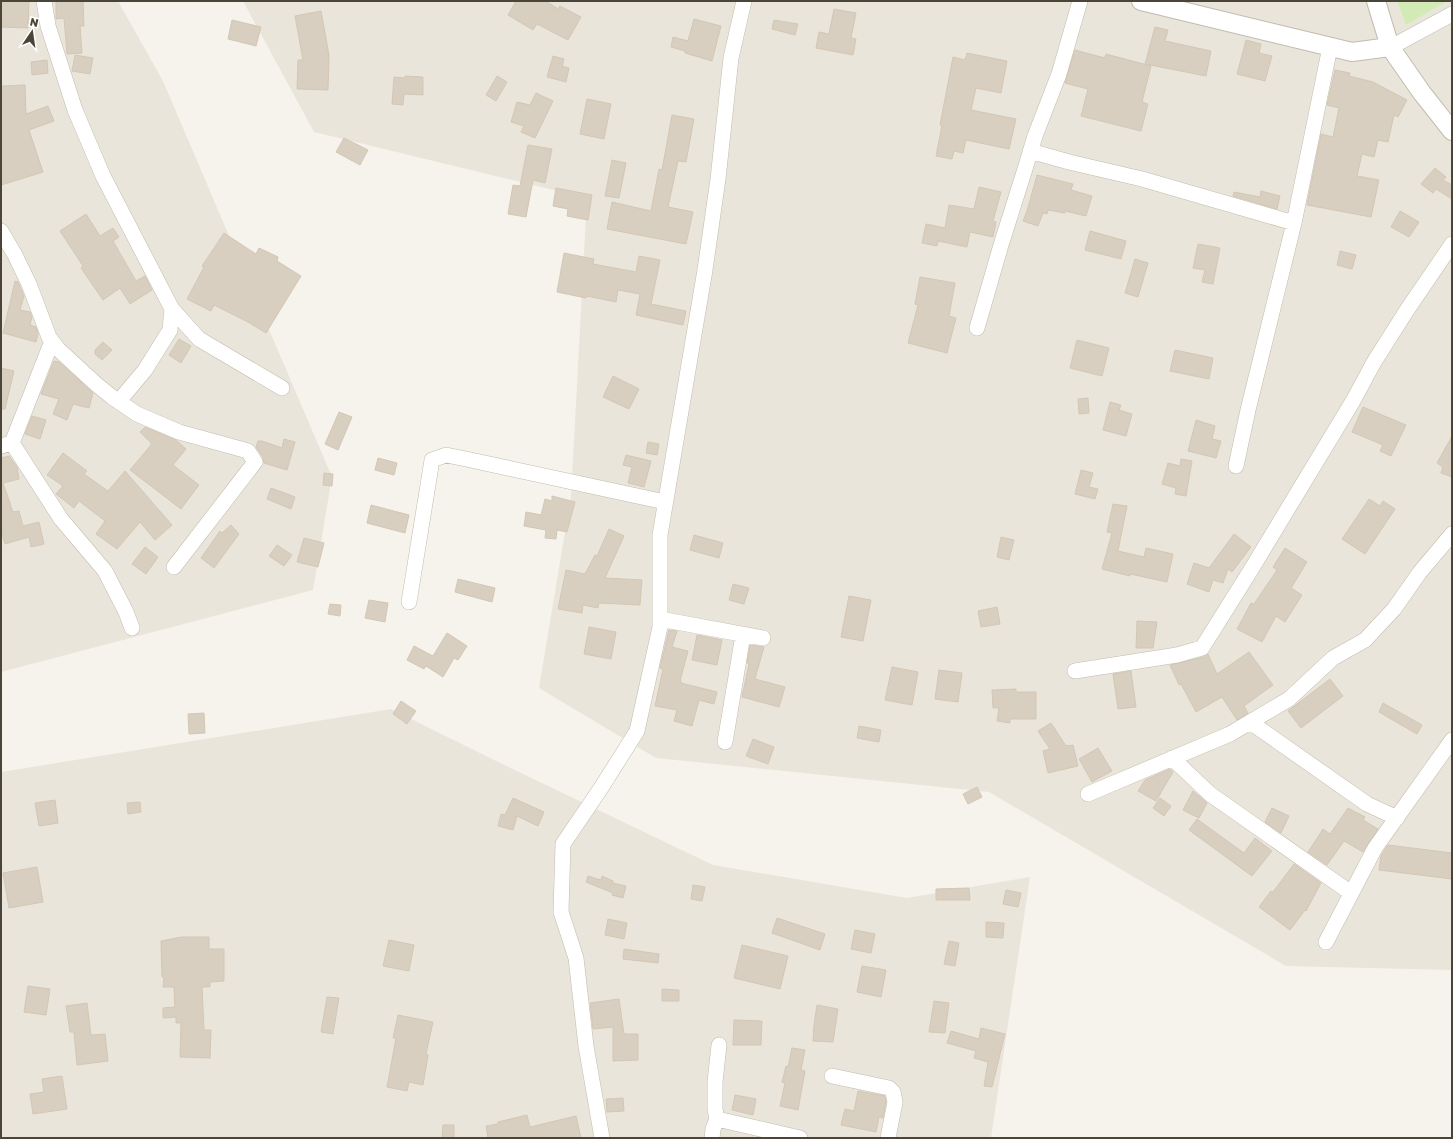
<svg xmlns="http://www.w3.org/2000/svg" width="1453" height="1139" viewBox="0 0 1453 1139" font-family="'Golos Text',sans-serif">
<rect width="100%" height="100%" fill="#f6f3ec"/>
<path fill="#eae5da" d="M1 1H118L163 81 332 477 313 590 1 672Z
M243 1H1397L1406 25 1448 1H1452V970L1286 966 989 792 656 758 539 688 571 496 587 198 314 132Z
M391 709 492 759 713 865 907 898 1030 877 991 1138H1V772Z"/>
<path fill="#d2eab5" d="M1397 1H1448L1406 25Z"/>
<path fill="#d8cfc1" stroke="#d3c7b4" d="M1 1H29L28 28 1 27Z
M56 1H83L84 26H80L82 53 67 54 64 18 56 19Z
M516 1H546L558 9 560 6 581 17 568 40 537 24 533 30 508 15Z
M834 9 856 13 851 38 856 39 853 55 816 48 819 32 829 34Z
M321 11 329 55 328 90 297 89 298 60H303L295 16Z
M694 19 721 26 712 61 685 53V51L671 47 673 37 688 41Z
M232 20 261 27 256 46 228 39Z
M774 20 798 24 795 35 772 29Z
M1155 27 1168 30 1165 41 1211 51 1206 76 1145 64Z
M1246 40 1261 44 1259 53 1272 56 1265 81 1237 74Z
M1075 50 1105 58 1106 54 1151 66 1142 102 1148 104 1141 131 1081 116 1088 89 1065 83Z
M967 53 1007 61 1001 93 976 88 971 110 1016 119 1009 149 966 140 963 153 954 151 952 159 936 156 942 125H940L953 57 965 60Z
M75 55 93 58 90 74 72 71Z
M553 56 564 59 562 66 569 68 566 82 547 77Z
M47 60 48 73 32 75 31 62Z
M1335 70 1350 73 1349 76 1373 82 1407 100 1398 117 1394 115 1388 142 1378 140 1374 157 1362 154 1357 176 1379 180 1371 217 1307 205 1321 134 1333 137 1339 108 1327 105Z
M405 76 423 77V95L404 94 403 105 392 104 394 77 405 78Z
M497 76 507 82 496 101 486 95Z
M25 85 26 114 48 106 54 121 29 130 43 172 1 185V86Z
M536 93 553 101 535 138 521 132 524 126 511 122 517 102 530 105Z
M587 99 611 104 604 139 580 134Z
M672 115 694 119 686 162 678 161 668 207 693 212 686 244 607 229 612 202 651 211 659 169 662 170Z
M344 138 368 150 360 165 336 152Z
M528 145 552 149 545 183 533 180 526 217 508 214 513 185 520 186Z
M612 160 626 163 619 198 605 196Z
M1435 168 1446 177 1443 180 1452 185V199L1436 189 1433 193 1421 184Z
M1037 175 1073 184 1071 190 1092 196 1086 216 1065 211V213L1048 210 1047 214 1043 213 1038 226 1023 221 1027 211Z
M979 187 1001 192 993 221 996 222 993 237 970 232 967 247 938 241 937 246 922 243 926 224 945 228 949 205 974 209Z
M556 188 592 195 588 220 567 216 568 209 553 206Z
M1261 191 1280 196 1277 209 1233 196 1234 192 1260 197Z
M1400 211 1419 222 1409 237 1391 227Z
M86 214 100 236 113 228 119 237 113 241 136 281 145 276 152 290 130 304 120 288 103 300 81 268 83 266 60 231Z
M1090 231 1126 241 1121 259 1085 250Z
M224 233 256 254 259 248 278 257 277 261 301 276 266 333 248 322 214 305 211 311 187 299 204 267 202 266Z
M1198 244 1220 248 1213 284 1202 282 1205 270 1193 268Z
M1340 251 1356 255 1352 269 1337 265Z
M564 253 594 259 593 264 636 272 639 256 660 260 651 304 686 311 683 325 636 315 640 294 618 290 616 302 587 296 586 298 557 292Z
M1135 259 1148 263 1138 297 1125 293Z
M920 277 955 283 949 316 956 318 947 353 908 343 918 305 915 304Z
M15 281 18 282 24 296 20 310 30 312 32 317 30 325 36 327 38 334 36 342 3 333Z
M179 339 191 346 181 363 169 355Z
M1077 340 1109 348 1102 376 1070 368Z
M103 342 112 350 102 360 95 354V350Z
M1175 350 1213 358 1209 379 1170 371Z
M54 361 59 362 93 393 89 408 73 404 67 420 53 414 59 399 41 394Z
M1 368 14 371 5 409H1Z
M613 376 639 389 629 409 603 397Z
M1088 398 1089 413 1079 414 1078 399Z
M1110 402 1121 405 1119 410 1132 414 1126 436 1103 430Z
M1363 407 1406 425 1391 456 1380 451 1383 445 1352 432Z
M339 412 352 417 338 450 325 444Z
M32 416 46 420 40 439 25 434Z
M1196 420 1215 426 1212 439 1221 441 1216 458 1188 451Z
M145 427 176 440 186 449 173 465 199 485 181 509 130 470 151 445V443L140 432Z
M1452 436V477L1441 473 1443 467 1437 463Z
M284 439 295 442 287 470 264 463 263 457 256 447 258 441H262L282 448Z
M648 442 659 444 657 455 646 453Z
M63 453 87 471 84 474 108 491 125 471 172 525 155 540 140 522 117 549 96 534 105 521 79 501 74 508 56 494 63 486 47 475Z
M626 455 651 461 644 487 628 483 632 467 623 465Z
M9 456 17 467 19 479 3 483 13 512 19 511 23 526 39 522 44 544 31 547 29 537 5 544 1 531V458Z
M378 458 397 463 394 475 375 470Z
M1181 459 1192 461 1186 496 1175 494 1176 488 1162 484 1168 463 1180 466Z
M1081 470 1093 473 1089 487 1098 489 1095 499 1075 494Z
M324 473 333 474 332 486 323 485Z
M271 488 295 497 291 509 267 499Z
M552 496 575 502 567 532 557 530 556 539 545 538 546 530 524 526 526 512 541 515 545 499 552 501Z
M1369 499 1380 506 1383 501 1395 509 1365 554 1342 539Z
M1113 504 1127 506 1118 551 1144 557 1146 548 1173 554 1167 582 1130 574V576L1102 569 1112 533 1107 532Z
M371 505 409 515 405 533 367 523Z
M231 525 239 534 214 568 201 558 220 531 222 533Z
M609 529 624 536 605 578 642 580 640 605 599 603 598 608 583 605 582 613 558 609 566 570 585 574 595 555 597 556Z
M1234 534 1251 547 1232 572 1228 569 1223 583 1213 580 1209 592 1187 584 1194 563 1209 568Z
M694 535 723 543 719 558 690 550Z
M1001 537 1014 540 1009 560 997 557Z
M304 538 324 543 318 567 297 562Z
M277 545 292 555 284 566 269 556Z
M145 547 158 557 146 574 132 564Z
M1285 548 1307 562 1291 588 1302 595 1285 622 1276 616 1262 642 1237 629 1251 603 1254 604 1277 570 1273 567Z
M458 579 495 588 492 602 455 592Z
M733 584 749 588 744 604 729 600Z
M849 596 871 600 863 641 841 637Z
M369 600 388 603 385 622 365 618Z
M330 604 341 605 340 616 328 614Z
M997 607 1000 624 981 627 978 611Z
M1137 621 1157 622 1153 648H1136Z
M589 627 616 632 611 659 584 654Z
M669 630 677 631 672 647 688 651 680 681H681V683L717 692 714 704 699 700 692 726 674 721 677 710 655 706 663 669 660 668Z
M447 633 467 646 458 660 454 658 443 677 426 666 424 669 407 660 414 646 433 656Z
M697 635 722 640 717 665 692 660Z
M750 645 764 647 755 679 785 687 779 707 742 697 749 664 747 663Z
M1249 652 1273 685 1244 706 1248 713 1237 720 1222 697 1196 712 1181 684 1179 685 1170 665 1204 657 1208 654 1217 674Z
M892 667 918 672 912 705 885 700Z
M939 670 962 673 958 702 935 699Z
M1131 671 1136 707 1118 709 1113 674Z
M1330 679 1343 696 1301 728 1288 711Z
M1016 689V692H1036V719H1010V723L997 721 999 708H993L992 690Z
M401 701 416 711 407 724 393 714Z
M1383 703 1422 725 1417 734 1379 712Z
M204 713 205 733 189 734 188 714Z
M1051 723 1066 746 1073 745 1078 766 1048 773 1043 751 1050 749 1038 731Z
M859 726 881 730 879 742 857 738Z
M753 739 774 747 768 764 746 756Z
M1098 748 1112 771 1092 782 1079 759Z
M1170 769 1173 772 1156 801 1138 791 1145 780Z
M977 787 982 797 968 804 963 794Z
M1193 791 1207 803 1199 818 1183 810Z
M513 798 544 812 538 826 517 816 513 830 498 826 501 814 505 815Z
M1160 798 1171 806 1164 816 1153 808Z
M55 800 58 823 39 826 35 803Z
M140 802 141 812 128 814 127 803Z
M1272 808 1289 816 1281 833 1265 822Z
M1348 808 1365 817 1363 820 1378 829 1363 852 1344 841 1327 865 1308 852 1323 829 1330 834Z
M1197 819 1244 853 1255 838 1272 851 1252 876 1189 830Z
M1388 845 1452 853V879L1379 870 1381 856Z
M1294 864 1321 883 1306 911 1305 910 1290 930 1259 907 1271 891 1273 892Z
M37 867 43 902 9 908 3 873Z
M588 876 601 880 602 876 613 881V883L626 886 623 898 612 895 613 893 586 882Z
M693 885 705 887 702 901 691 899Z
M969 888 970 900H936V889Z
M1006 890 1021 893 1018 907 1003 904Z
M777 918 825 934 820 950 772 933Z
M608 919 627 923 624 939 605 935Z
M986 922 1004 923 1003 938 986 937Z
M855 930 875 934 871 953 851 949Z
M181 937H209V949H224V981L210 982V987H202L204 1030H211L210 1058 180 1057 181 1023H176V1017L163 1018V1008L175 1007 174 987H163L164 977H162L161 941Z
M389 940 414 945 409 971 383 966Z
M949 941 959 943 955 966 944 964Z
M742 945 788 956 780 989 734 978Z
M624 949 659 954 658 963 623 959Z
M862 966 886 970 881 997 857 992Z
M28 986 50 989 46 1015 24 1012Z
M662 989 679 990V1001H662Z
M327 997 339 998 333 1034 321 1032Z
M619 999 624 1034H638V1060L613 1061V1027L593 1029 590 1003Z
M934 1001 949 1003 945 1033 929 1032Z
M87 1003 91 1035 105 1034 108 1061 77 1065 74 1032H70L66 1006Z
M817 1005 838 1009 833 1042 813 1041 814 1025Z
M398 1015 433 1022 426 1054 428 1055 423 1085 409 1082 407 1091 387 1087 396 1038H393Z
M734 1020 762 1021 761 1045H733Z
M981 1028 1005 1034 992 1087 984 1086 988 1062 974 1058 976 1051 947 1043 951 1031 979 1039Z
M792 1048 805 1050 801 1070 805 1071 798 1110 780 1106 785 1083 782 1082 786 1066 788 1067Z
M62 1076 67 1109 33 1114 30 1094 44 1092 42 1079Z
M858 1091 885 1096 886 1102 883 1118 879 1117 876 1132 841 1125 845 1109 854 1111Z
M735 1095 756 1099 753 1115 732 1110Z
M623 1098 624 1111 607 1112 606 1099Z
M527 1115 530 1127 576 1116 581 1138H488L486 1126 498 1124V1122Z
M443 1125H454V1138H442Z"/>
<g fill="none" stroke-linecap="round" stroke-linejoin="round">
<defs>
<path id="minor" d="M44 1 48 26 75 110 103 176 172 309 199 339 282 388
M1390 47 1393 46 1452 14
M1030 151 1069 162 1142 179 1294 223
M1 231 15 255 29 284 49 337 58 349 96 384 112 397 137 414 179 432 248 451 255 462 174 567
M977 328 1001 245 1025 169 1035 136 1059 74 1080 1
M119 401 145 370 170 330 172 309
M12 443 61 519 105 571 126 612 132 628
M1 446 12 443 52 341
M1236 466 1248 410 1294 223 1330 47
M409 602 432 460 446 455 466 459 665 502
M660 619 763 638
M1075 671 1177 655 1202 648 1249 573 1353 401 1374 362 1407 310 1452 244
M1250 722 1367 804 1397 818
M725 742 743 635
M1172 758 1210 794 1351 893
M1088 794 1230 734 1289 699 1333 658 1365 640 1394 609 1420 572 1452 534
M1326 942 1375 848 1452 740
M832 1076 889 1088 893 1092 895 1102 888 1138
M717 1119 800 1138
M602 1138 586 1046 576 958 561 912 563 844 601 788 637 731 660 627V535L705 270 718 179 731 58 744 1
M712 1138 713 1129 717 1119 715 1109V1082L719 1045"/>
<path id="tertiary" d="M1141 1 1352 52 1390 47
M1376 1 1390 47 1422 93 1452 131"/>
</defs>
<use href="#minor" stroke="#c2bbae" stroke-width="16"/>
<use href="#tertiary" stroke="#c2bbae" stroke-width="20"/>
<use href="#minor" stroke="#fff" stroke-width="15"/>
<use href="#tertiary" stroke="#fff" stroke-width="18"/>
</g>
<rect width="1453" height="1139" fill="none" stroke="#4b4439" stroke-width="4"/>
<g transform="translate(32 32) rotate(13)" stroke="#ffffff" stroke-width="3" paint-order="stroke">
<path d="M0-3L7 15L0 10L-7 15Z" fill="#4b4439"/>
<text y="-6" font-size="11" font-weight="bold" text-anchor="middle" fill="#4b4439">N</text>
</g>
</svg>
